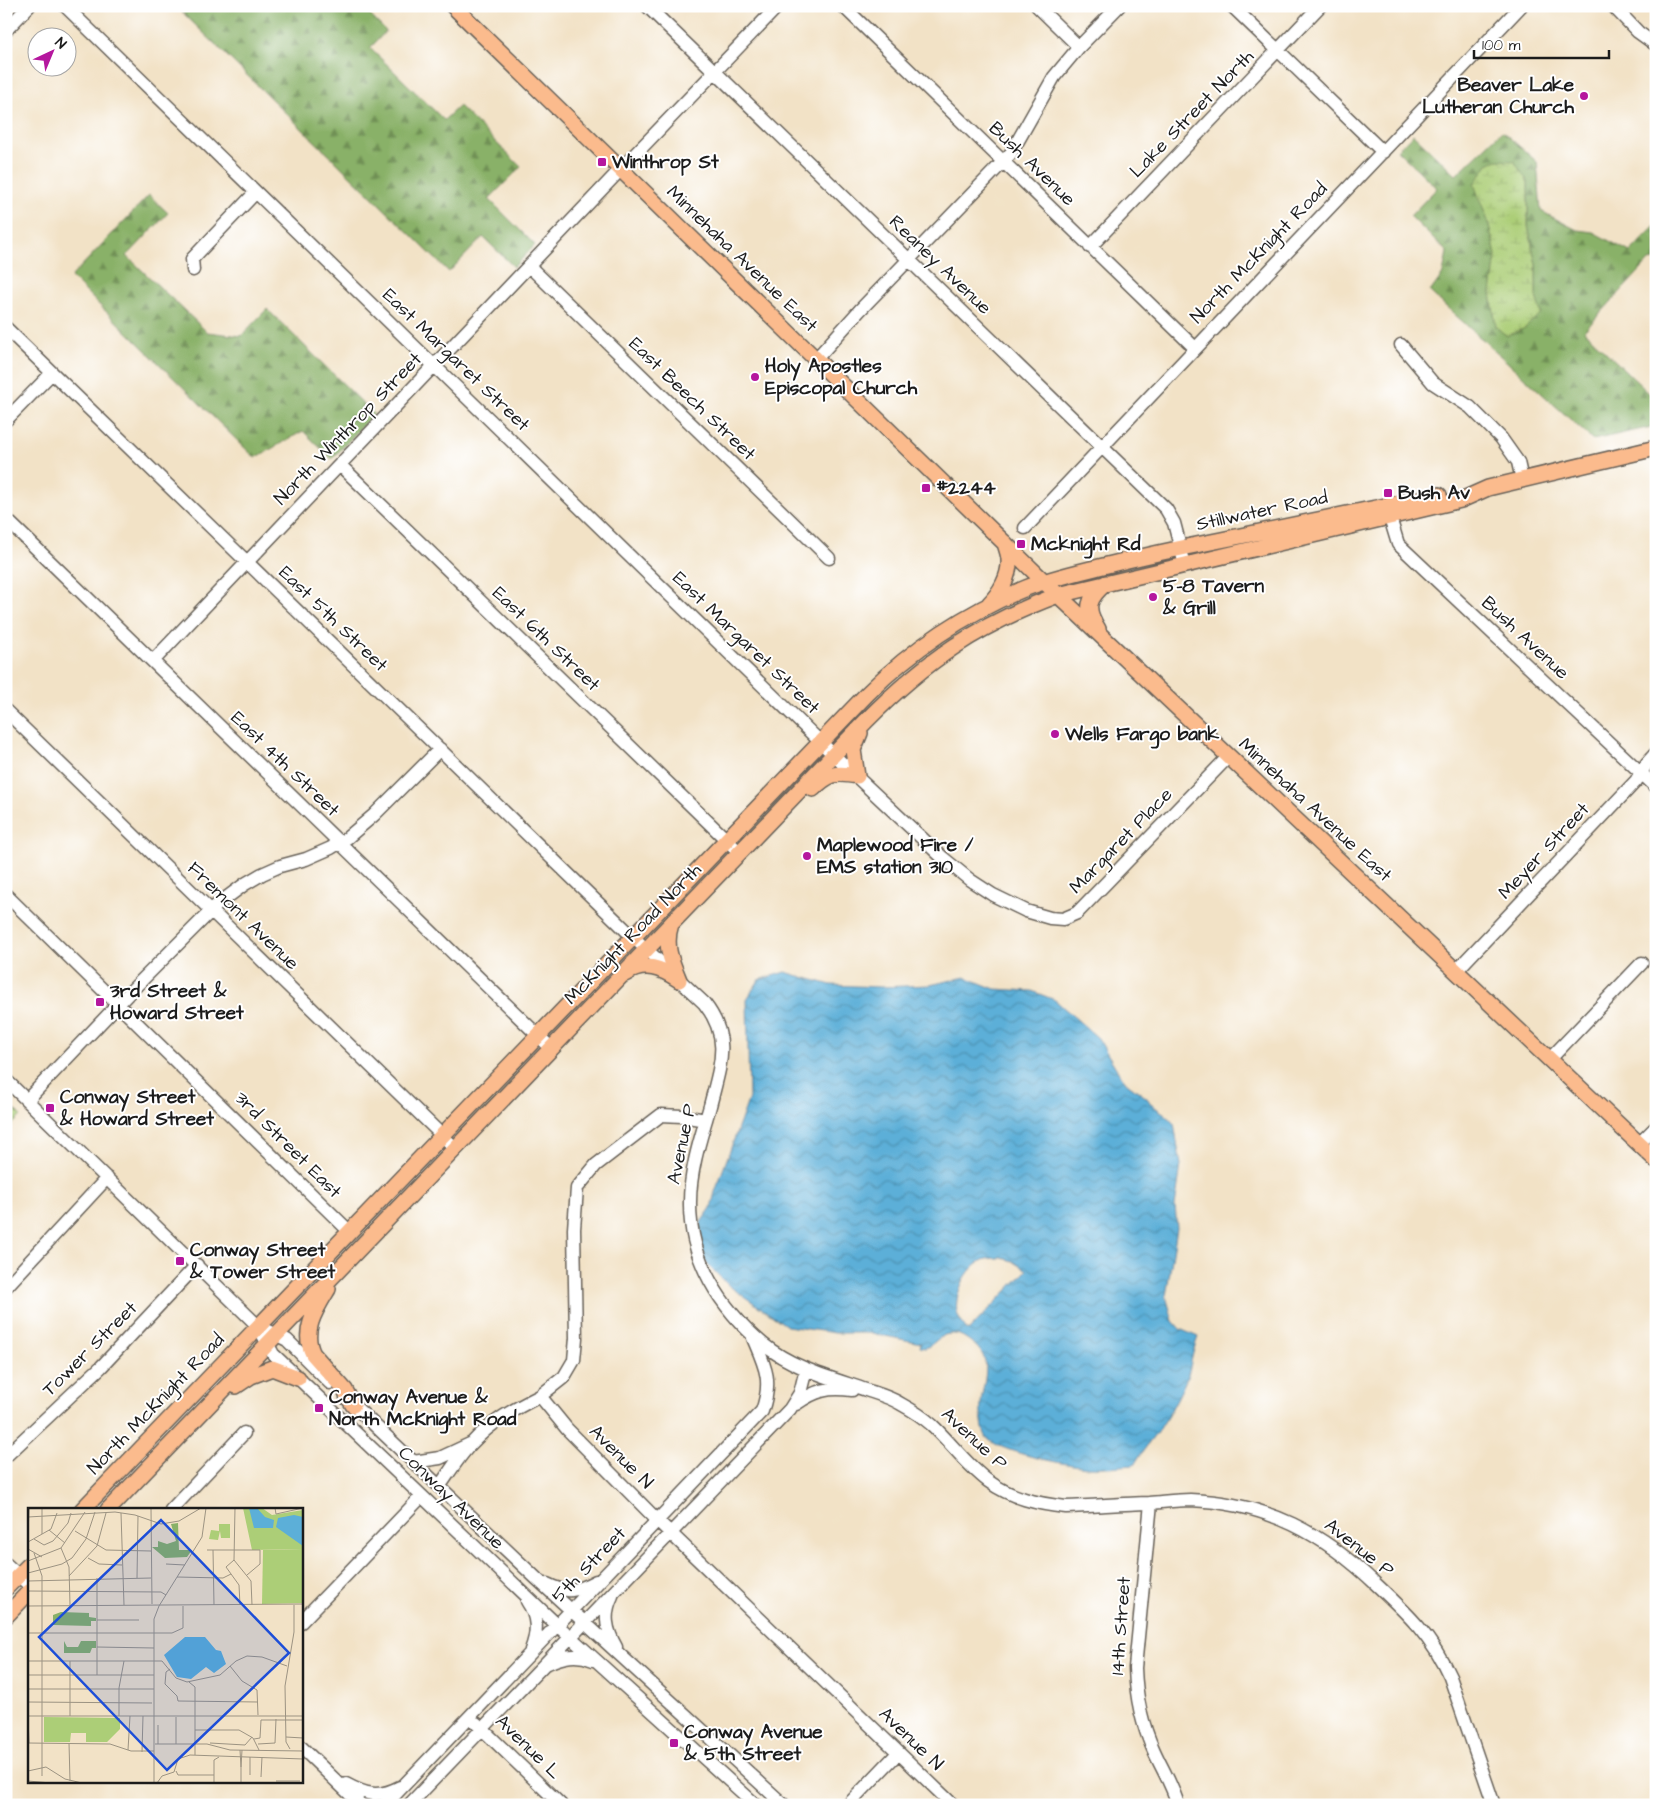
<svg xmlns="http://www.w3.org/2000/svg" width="1662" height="1811" viewBox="0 0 1662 1811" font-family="'Architects Daughter',sans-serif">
<defs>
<pattern id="forest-firs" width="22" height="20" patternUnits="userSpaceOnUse" patternTransform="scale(1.25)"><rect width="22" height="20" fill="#89b168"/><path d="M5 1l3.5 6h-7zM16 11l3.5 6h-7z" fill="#6f8f55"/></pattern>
<pattern id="wetland-marsh" width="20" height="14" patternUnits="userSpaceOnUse" patternTransform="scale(1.25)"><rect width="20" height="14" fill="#acce77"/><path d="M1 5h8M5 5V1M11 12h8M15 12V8" fill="none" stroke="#93b066"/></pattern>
<pattern id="park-crowns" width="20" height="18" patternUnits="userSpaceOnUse" patternTransform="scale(1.25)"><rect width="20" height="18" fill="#acce77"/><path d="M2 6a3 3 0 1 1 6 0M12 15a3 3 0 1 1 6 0" fill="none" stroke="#93b066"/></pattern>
<pattern id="water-waves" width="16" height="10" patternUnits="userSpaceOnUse" patternTransform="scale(1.25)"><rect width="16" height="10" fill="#5cafd8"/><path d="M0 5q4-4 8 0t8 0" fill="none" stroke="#4b8eae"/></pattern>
</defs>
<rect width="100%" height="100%" fill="#fff"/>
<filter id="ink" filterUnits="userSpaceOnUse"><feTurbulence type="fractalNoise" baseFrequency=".02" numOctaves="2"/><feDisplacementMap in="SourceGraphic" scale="10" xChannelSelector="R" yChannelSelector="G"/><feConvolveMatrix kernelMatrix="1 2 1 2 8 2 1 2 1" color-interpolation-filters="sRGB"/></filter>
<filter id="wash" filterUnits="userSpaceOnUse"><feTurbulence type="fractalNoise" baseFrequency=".0096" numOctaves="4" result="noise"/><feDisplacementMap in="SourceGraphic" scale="20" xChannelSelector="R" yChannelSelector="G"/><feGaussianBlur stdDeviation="1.12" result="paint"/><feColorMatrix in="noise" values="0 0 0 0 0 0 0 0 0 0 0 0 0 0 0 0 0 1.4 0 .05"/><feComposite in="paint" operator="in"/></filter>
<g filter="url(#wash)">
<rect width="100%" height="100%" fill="#f2e2c6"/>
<path fill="url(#forest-firs)" stroke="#526642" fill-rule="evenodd" d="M186 6H361L386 31 370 48 444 120 459 106 521 167 489 199 535 245 514 267 483 237 449 272 181 11Z
M1502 131 1537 162 1541 211 1577 230 1593 232 1630 252 1656 225V260L1649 261 1584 331 1656 400V426L1593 440 1430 292 1443 274 1447 252 1410 216 1437 188 1397 150 1413 134 1456 175ZM1528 182V226L1536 265V297L1540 313 1507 336 1496 327 1491 293 1496 255 1488 221 1475 184Z
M149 195 168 213 127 256 207 332 241 336 267 309 374 414 332 459 303 431 255 458 71 277Z"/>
<path fill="url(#wetland-marsh)" stroke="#64754a" d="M1497 160 1514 161 1528 182V226L1536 265V297L1541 313 1525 328 1507 336 1496 327 1491 293 1496 255 1488 221 1474 184 1488 164Z"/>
<path fill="url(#park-crowns)" stroke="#64754a" d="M6 1101 21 1116 6 1131Z"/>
<path fill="url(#water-waves)" stroke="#3c667a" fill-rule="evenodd" d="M785 972 831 985 881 987 930 985 965 977 995 989 1032 991 1055 1000 1098 1038 1119 1073 1127 1083 1147 1098 1152 1105 1165 1114 1174 1124 1181 1165 1175 1206 1177 1228 1166 1296 1173 1321 1180 1329 1198 1337C1194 1347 1192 1357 1190 1367 1187 1382 1170 1413 1161 1427 1152 1440 1142 1451 1134 1465 1119 1466 1103 1468 1088 1467 1067 1465 1001 1453 987 1438 985 1435 984 1431 983 1428 982 1420 980 1412 981 1405 982 1381 996 1360 971 1342 964 1337 959 1333 950 1334 940 1334 934 1345 925 1348L920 1347 921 1343 870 1333H835L787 1326 729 1286 704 1261 699 1252 701 1222 711 1208 715 1192 749 1098 747 999 759 980ZM1002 1258 1013 1261 1027 1270 968 1331C965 1327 961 1322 959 1318 950 1300 967 1264 986 1259 991 1258 997 1258 1002 1258Z"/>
</g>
<g filter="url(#ink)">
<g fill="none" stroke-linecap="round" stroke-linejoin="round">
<defs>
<path id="minor" d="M65 6 841 762 943 858 970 880 993 895 1026 911 1050 918 1063 919 1077 913 1229 756
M647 6 1166 509 1174 523 1185 565
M843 6 1195 348
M1037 6 1079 47
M1232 6 1383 152
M1613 6 1638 32 1656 45
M6 30 29 6
M1090 247 1320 6
M529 266 829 558
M193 270 192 259 256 192
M6 328 633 937 704 1003C732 1038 720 1066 710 1106 701 1137 690 1169 690 1202 689 1259 720 1308 763 1344 792 1368 831 1378 866 1390 878 1394 890 1397 901 1404 912 1410 923 1417 932 1425 951 1443 967 1465 988 1481 1011 1498 1038 1504 1066 1507 1093 1506 1121 1504 1149 1503 1163 1502 1177 1500 1190 1500 1268 1503 1323 1533 1378 1586 1409 1615 1432 1637 1450 1677L1494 1805
M1401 345 1433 383 1470 407 1501 438 1518 462 1522 480
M816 359 860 310 1003 162 1011 153 1054 77 1079 47 1119 6
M6 420 52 373
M340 465 739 852
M1387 508 1398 544 1656 787
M6 519 551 1048
M1025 528 1521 6
M153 661 621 169 778 6
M6 711 455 1148
M6 895 350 1232
M1456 971 1636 781 1647 763 1656 753
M1549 1060 1642 963
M6 1080 258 1326 273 1354 557 1625 756 1805
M27 1100 128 994 218 904 245 884 262 874 280 866 306 859 331 848 347 838 374 815 440 749
M706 1120 682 1116 661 1115 596 1165 577 1188 574 1229 576 1338 574 1360 564 1377 540 1396 567 1429 658 1521 953 1805
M1639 1144 1656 1127
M6 1287 107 1178
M269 1331 287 1340 330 1383
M346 1398 537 1579 784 1805
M796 1404C816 1390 828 1387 852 1390
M6 1456 101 1367 197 1265
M413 1462 440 1458 470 1444
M439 1487C449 1473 459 1456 471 1444 491 1422 514 1409 540 1396
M1151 1503 1135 1668C1136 1697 1142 1725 1154 1751 1162 1769 1173 1786 1178 1805
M171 1510 244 1433
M6 1564 29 1585
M547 1584C567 1594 577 1591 596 1581
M612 1596C603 1614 606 1630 616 1647
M527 1601C538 1617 538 1632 531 1650
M301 1622 422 1496
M548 1663C563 1656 577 1653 593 1660
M476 1723 561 1805
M301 1747 361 1805
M346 1784C366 1795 379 1798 400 1787
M385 1805 762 1411C773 1380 765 1366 753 1338
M409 1805 790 1409 800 1393 806 1369
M848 1805 898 1753"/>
<path id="major" d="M453 6 1058 595 1656 1160
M989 604C1000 593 1010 576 1009 560 1009 554 1006 548 1005 543
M1098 629C1085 608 1087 599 1106 583
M813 789C829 773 836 772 857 776L853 750 860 733
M671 924C664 945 671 961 679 980
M625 974C645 961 661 968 679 980
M328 1289C316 1309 301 1331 313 1354L345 1390 353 1405
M236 1386 251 1376 272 1368 298 1378
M82 1510 867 694C913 648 966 613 1026 588 1049 579 1075 573 1099 567 1139 557 1180 548 1221 540 1293 525 1366 510 1439 495
M108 1510 866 721C926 660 978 625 1058 595L1461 500 1488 488 1656 448
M6 1588 29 1565
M6 1616 29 1592"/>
</defs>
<use href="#minor" stroke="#676158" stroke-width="15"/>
<use href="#major" stroke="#676158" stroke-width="18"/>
<use href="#minor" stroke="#fff" stroke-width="12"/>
<use href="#major" stroke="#fbbb8d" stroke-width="15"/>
</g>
</g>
<g fill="#b5179e" stroke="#fff" stroke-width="2">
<circle cx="1584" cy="96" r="5"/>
<rect x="597" y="157" width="10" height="10" rx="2.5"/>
<circle cx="755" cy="377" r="5"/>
<rect x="921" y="483" width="10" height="10" rx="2.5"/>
<rect x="1383" y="488" width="10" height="10" rx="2.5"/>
<rect x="1016" y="539" width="10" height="10" rx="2.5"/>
<circle cx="1153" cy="597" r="5"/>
<circle cx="1055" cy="734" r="5"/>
<circle cx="807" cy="856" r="5"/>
<rect x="95" y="997" width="10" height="10" rx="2.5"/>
<rect x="45" y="1103" width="10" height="10" rx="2.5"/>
<rect x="175" y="1256" width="10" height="10" rx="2.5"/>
<rect x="314" y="1403" width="10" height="10" rx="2.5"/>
<rect x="669" y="1738" width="10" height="10" rx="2.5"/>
</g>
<g text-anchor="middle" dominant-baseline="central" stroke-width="4" stroke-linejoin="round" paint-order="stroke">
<g font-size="19" font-weight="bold" fill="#1c1c1c" stroke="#fff" text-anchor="start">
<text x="1574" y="85" text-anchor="end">Beaver Lake<tspan x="1574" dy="22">Lutheran Church</tspan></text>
<text x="612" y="162">Winthrop St</text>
<text x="765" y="366">Holy Apostles<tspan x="765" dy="22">Episcopal Church</tspan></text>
<text x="936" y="488">#2244</text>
<text x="1398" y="493">Bush Av</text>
<text x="1031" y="544">Mcknight Rd</text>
<text x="1163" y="586">5-8 Tavern<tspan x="1163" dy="22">&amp; Grill</tspan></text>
<text x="1065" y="734">Wells Fargo bank</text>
<text x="817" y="845">Maplewood Fire /<tspan x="817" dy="22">EMS station 310</tspan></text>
<text x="110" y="991">3rd Street &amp;<tspan x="110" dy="22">Howard Street</tspan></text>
<text x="60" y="1097">Conway Street<tspan x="60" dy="22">&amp; Howard Street</tspan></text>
<text x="190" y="1250">Conway Street<tspan x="190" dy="22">&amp; Tower Street</tspan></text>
<text x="329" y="1397">Conway Avenue &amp;<tspan x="329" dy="22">North McKnight Road</tspan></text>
<text x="684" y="1732">Conway Avenue<tspan x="684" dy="22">&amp; 5th Street</tspan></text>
</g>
<g font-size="19" fill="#1c1c1c" stroke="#fff">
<text transform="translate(1192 114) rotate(-46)">Lake Street North</text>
<text transform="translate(1032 164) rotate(44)">Bush Avenue</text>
<text transform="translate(1259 253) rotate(-46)">North McKnight Road</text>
<text transform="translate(742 259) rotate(44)">Minnehaha Avenue East</text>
<text transform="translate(940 265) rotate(44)">Reaney Avenue</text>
<text transform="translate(456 360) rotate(44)">East Margaret Street</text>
<text transform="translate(692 399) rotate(44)">East Beech Street</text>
<text transform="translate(348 429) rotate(-46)">North Winthrop Street</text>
<text transform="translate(1262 511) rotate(-12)">Stillwater Road</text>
<text transform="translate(333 619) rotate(44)">East 5th Street</text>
<text transform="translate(1525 638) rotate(43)">Bush Avenue</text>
<text transform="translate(546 639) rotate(44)">East 6th Street</text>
<text transform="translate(746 643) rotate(44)">East Margaret Street</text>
<text transform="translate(285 764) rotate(44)">East 4th Street</text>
<text transform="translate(1315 810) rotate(43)">Minnehaha Avenue East</text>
<text transform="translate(1121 841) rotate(-46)">Margaret Place</text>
<text transform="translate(1544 851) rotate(-47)">Meyer Street</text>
<text transform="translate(243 916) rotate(44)">Fremont Avenue</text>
<text transform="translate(633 934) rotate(-46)">McKnight Road North</text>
<text transform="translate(682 1144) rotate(-78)">Avenue P</text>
<text transform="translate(288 1145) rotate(45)">3rd Street East</text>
<text transform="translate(90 1349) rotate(-45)">Tower Street</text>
<text transform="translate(156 1404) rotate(-46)">North McKnight Road</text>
<text transform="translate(974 1439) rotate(43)">Avenue P</text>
<text transform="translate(621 1457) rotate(45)">Avenue N</text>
<text transform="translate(451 1498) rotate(44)">Conway Avenue</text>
<text transform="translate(1359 1548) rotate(38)">Avenue P</text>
<text transform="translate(589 1565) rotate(-46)">5th Street</text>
<text transform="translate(1121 1626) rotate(-86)">14th Street</text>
<text transform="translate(911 1739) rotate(44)">Avenue N</text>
<text transform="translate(528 1747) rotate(44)">Avenue L</text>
</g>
</g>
<g transform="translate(28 1508)">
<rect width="275" height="275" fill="#f2e2c6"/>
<path d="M191 16H202V30H193L192 23 190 32 181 31 183 22 191 23Z" fill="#acce77"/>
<path d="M150 15 151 42H164L159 49 137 50 124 39H130V33L139 36 148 33 143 16ZM33 104 61 105V109L68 110V113H63V118L25 117V107ZM36 133 39 139H50L53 133H68V140H64L62 145H36Z" fill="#89b168"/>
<path d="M275 41V95L234 96 235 42Z" fill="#acce77"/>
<path d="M215 0H234L244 7 275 2V41L224 42ZM16 209 92 210V221L79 234H58V225H43L42 234H16Z" fill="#acce77"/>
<path d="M221 0H229L237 9 246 12 245 20H226ZM266 7 275 9V38L248 19 250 10ZM157 129H177L188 142 193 143 198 156 186 165 178 159 163 171 149 169 136 147Z" fill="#5cafd8"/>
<path fill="none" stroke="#9c9382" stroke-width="1" d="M123 0 124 96M247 0 248 6 275 0M93 5 96 97M0 9 87 4 107 7 133 16 151 13 173 0M21 22 37 35M47 23 78 42 123 43M14 26V0M0 29 1 0M6 31 16 37 25 33 40 15 43 5M0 34 23 21 29 5M33 40 41 59 42 97M0 41 14 49M179 42H232V56L219 67M185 42 186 97M6 45 14 68V268M60 50 71 56 94 57M206 52 198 59 211 77 212 97M206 52 223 73 224 97M206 52 207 0M0 53 33 40 57 4M138 56 157 57M0 65 34 56 44 50 58 31 67 4M41 68 69 38 78 5M149 69 195 70 203 66M69 70V167M109 70 110 8M0 73 123 70M0 83 133 84 138 87M0 98 275 96M69 112H111M0 125H144L155 120V98M69 139 126 140M0 153H134L148 170 159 174 192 167 208 153 219 148 234 149 259 158M42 153V208M202 158 214 173 229 182 230 207M142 161 138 164 137 176 149 188 150 193 230 194M0 167H126M161 174 167 179V247M0 181H126M0 194 124 195M0 208H275M0 208 1 235M91 208V180L96 153M148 209V236M130 217V236M167 222H211L225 230 231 242M258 229 275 230M226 231 232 230 233 212H275M0 235 82 236 103 243H126M41 235 42 273M182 235 217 237 224 229M127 236H179L202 242 275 243M230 236 247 235 248 211M262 241 258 234 257 178 266 124V97M100 242 102 208M212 242 213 259 214 242M114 244 115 208M222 249V267M213 259V275M0 263 18 259 37 271 54 275M148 263 150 267H186M233 269 234 249M0 273 23 275M248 273H272M126 275V111L131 98 174 29 178 0M129 275 134 268 146 264 150 251 162 247 275 251M186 275V252L191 249"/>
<path fill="#1d4ed8" fill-opacity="0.15" stroke="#1d4ed8" stroke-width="2.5" d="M133 12 261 145 139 262 11 129Z"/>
<rect width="275" height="275" fill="none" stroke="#1c1c1c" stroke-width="2.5"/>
</g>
<rect width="1662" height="1811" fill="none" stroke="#fff" stroke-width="25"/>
<g transform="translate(52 52) rotate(44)"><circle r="24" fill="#ffffff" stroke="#a4a4a4"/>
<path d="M0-4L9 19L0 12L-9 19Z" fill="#b5179e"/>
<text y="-8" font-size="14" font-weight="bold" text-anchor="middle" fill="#1c1c1c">N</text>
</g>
<path d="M1474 50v8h135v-8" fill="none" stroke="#1c1c1c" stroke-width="2.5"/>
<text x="1482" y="50" font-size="15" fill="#1c1c1c" stroke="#ffffff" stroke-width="4" paint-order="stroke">100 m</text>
</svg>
